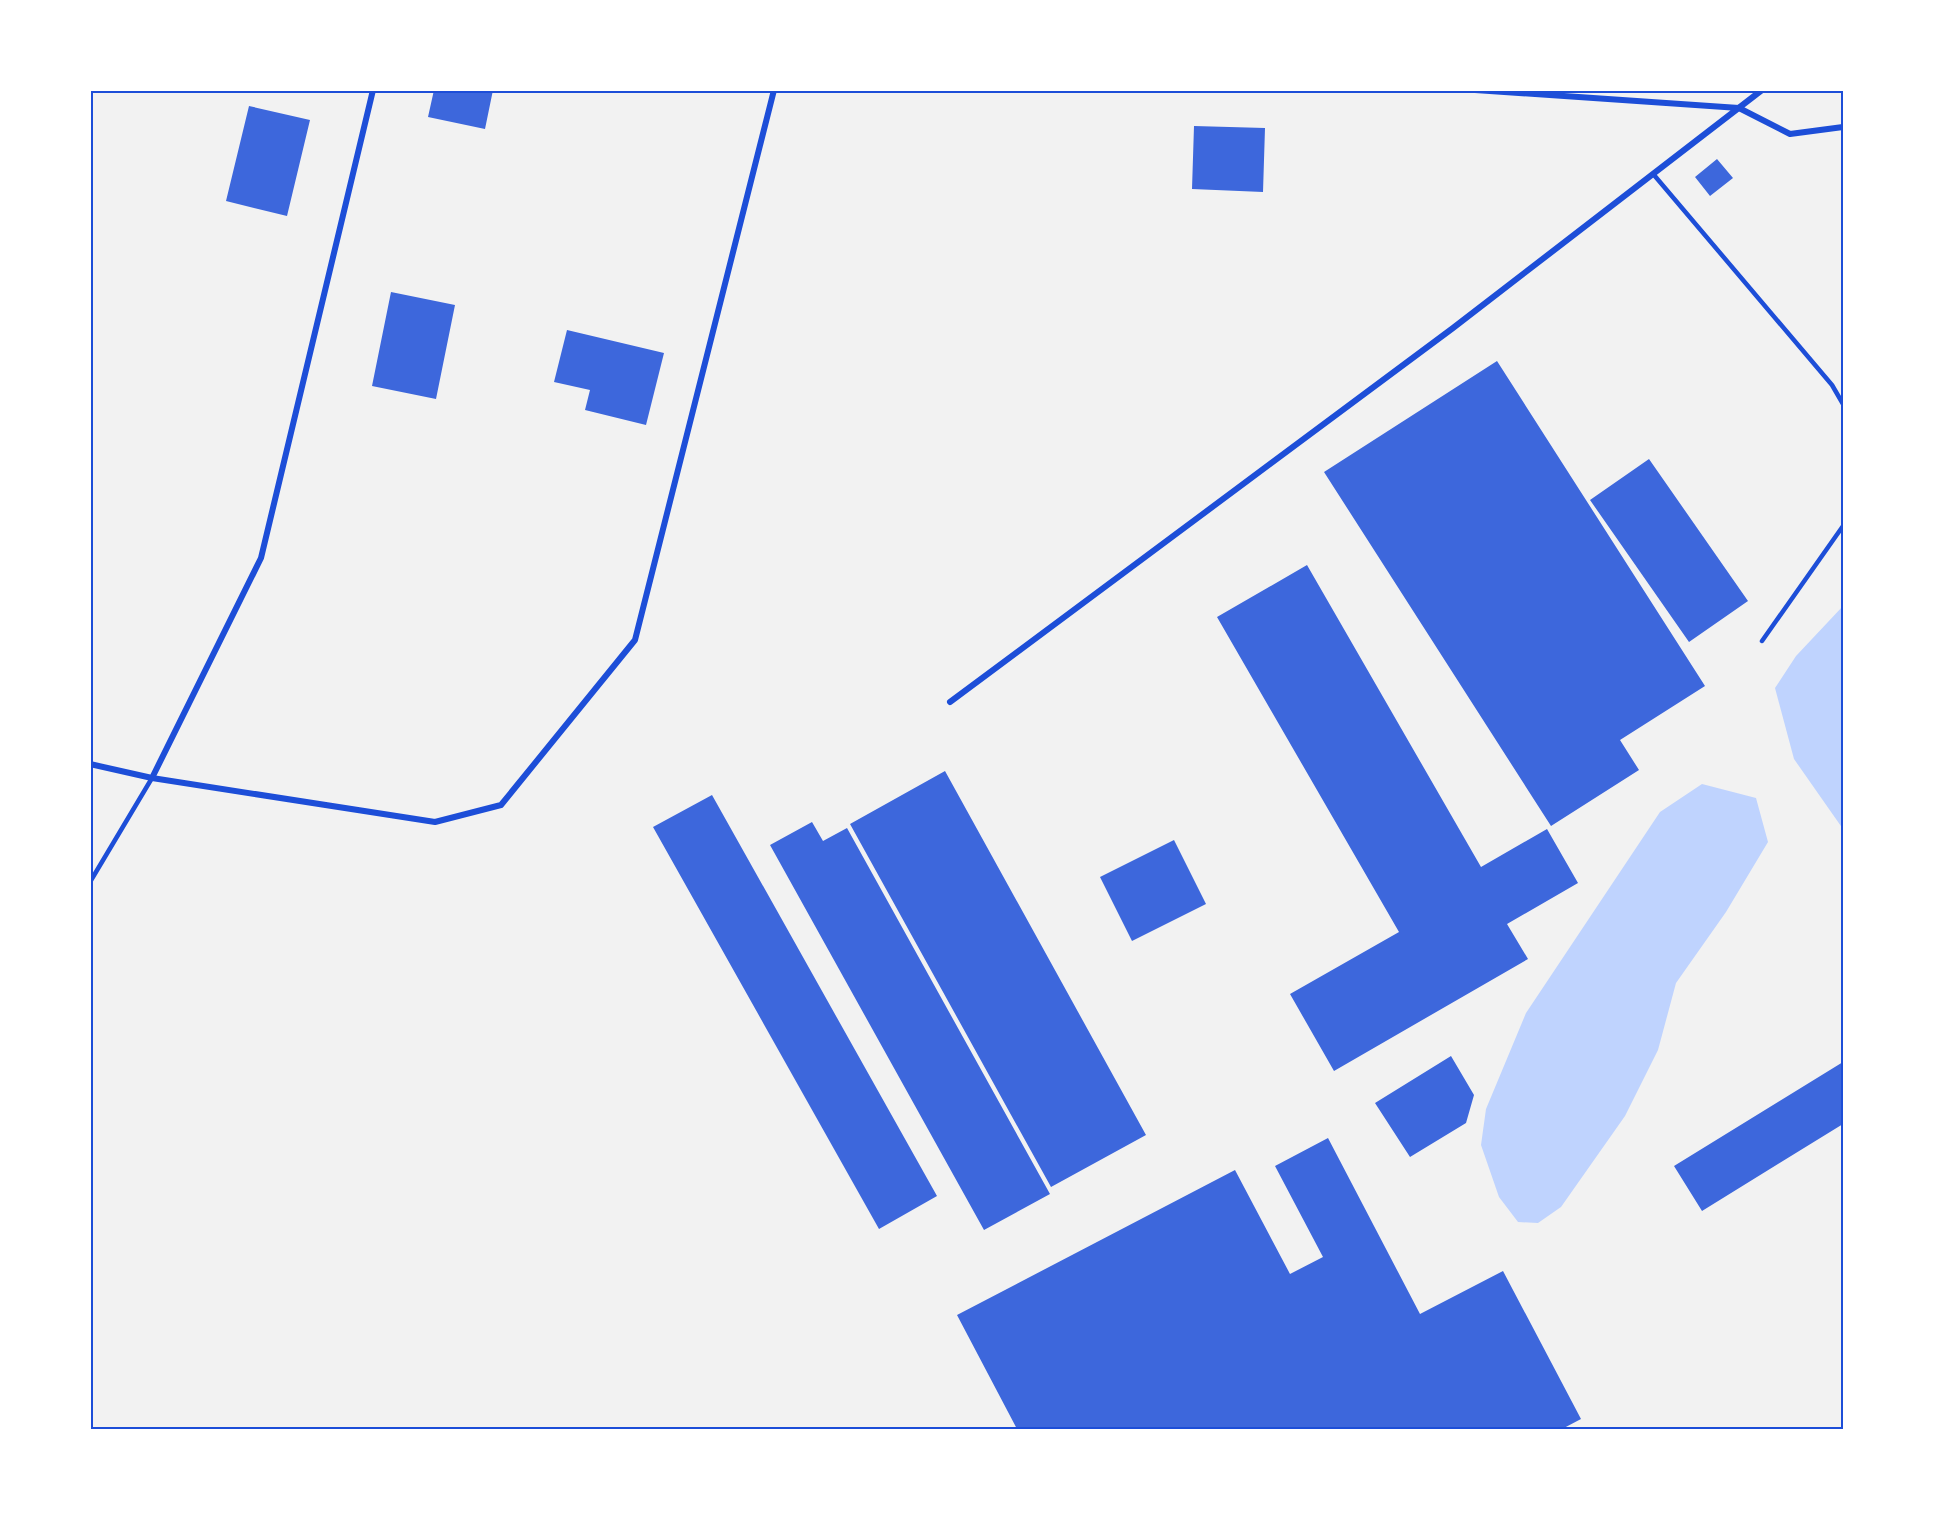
<svg xmlns="http://www.w3.org/2000/svg" width="1933" height="1519" viewBox="0 0 1933 1519" font-family="'Open Sans',sans-serif">
<rect width="100%" height="100%" fill="#f2f2f2"/>
<path fill="#bfd3fe" d="M1843 606V829L1794 759 1775 688 1796 656Z
M1702 784 1756 798 1768 842 1726 912 1676 983 1658 1050 1625 1116 1561 1207 1538 1223 1518 1222 1499 1197 1481 1145 1486 1109 1526 1013 1660 812Z"/>
<path fill="#3d67dc" d="M434 90H493L485 129 428 117Z
M249 106 310 120 287 216 226 201Z
M1194 126 1265 128 1263 192 1192 189Z
M1717 159 1733 178 1710 196 1695 177Z
M391 292 455 305 436 399 372 386Z
M567 330 664 353 646 425 585 410 590 390 554 382Z
M1497 361 1705 686 1620 740 1639 770 1551 826 1324 472Z
M1649 459 1748 601 1689 642 1590 500Z
M1307 565 1481 867 1547 829 1578 883 1507 924 1528 959 1334 1071 1290 994 1399 932 1217 617Z
M945 771 1146 1135 1051 1187 850 824Z
M712 795 937 1196 879 1229 653 827Z
M812 822 823 841 847 828 1050 1194 984 1230 770 845Z
M1174 840 1206 904 1132 941 1100 877Z
M1451 1056 1474 1095 1466 1123 1410 1157 1375 1103Z
M1843 1062V1124L1702 1211 1674 1166Z
M1328 1138 1420 1314 1503 1271 1581 1419 1562 1429H1017L957 1315 1235 1170 1290 1274 1323 1257 1275 1166Z"/>
<g fill="none" stroke-linecap="round" stroke-linejoin="round">
<path stroke="#1d4ed8" stroke-width="4.5" d="M1654 175 1832 385 1843 404
M1762 641 1843 526
M90 882 152 778"/>
<path stroke="#1d4ed8" stroke-width="6" d="M1475 90 1739 108 1790 134 1843 127
M950 702 1453 328 1762 90
M90 764 152 778 435 822 501 805 635 640 774 90
M152 778 261 558 373 90"/>
</g>
<rect width="1933" height="1519" fill="none" stroke="#ffffff" stroke-width="183"/>
<rect x="92" y="92" width="1750" height="1336" fill="none" stroke="#1d4ed8" stroke-width="2"/>
</svg>
